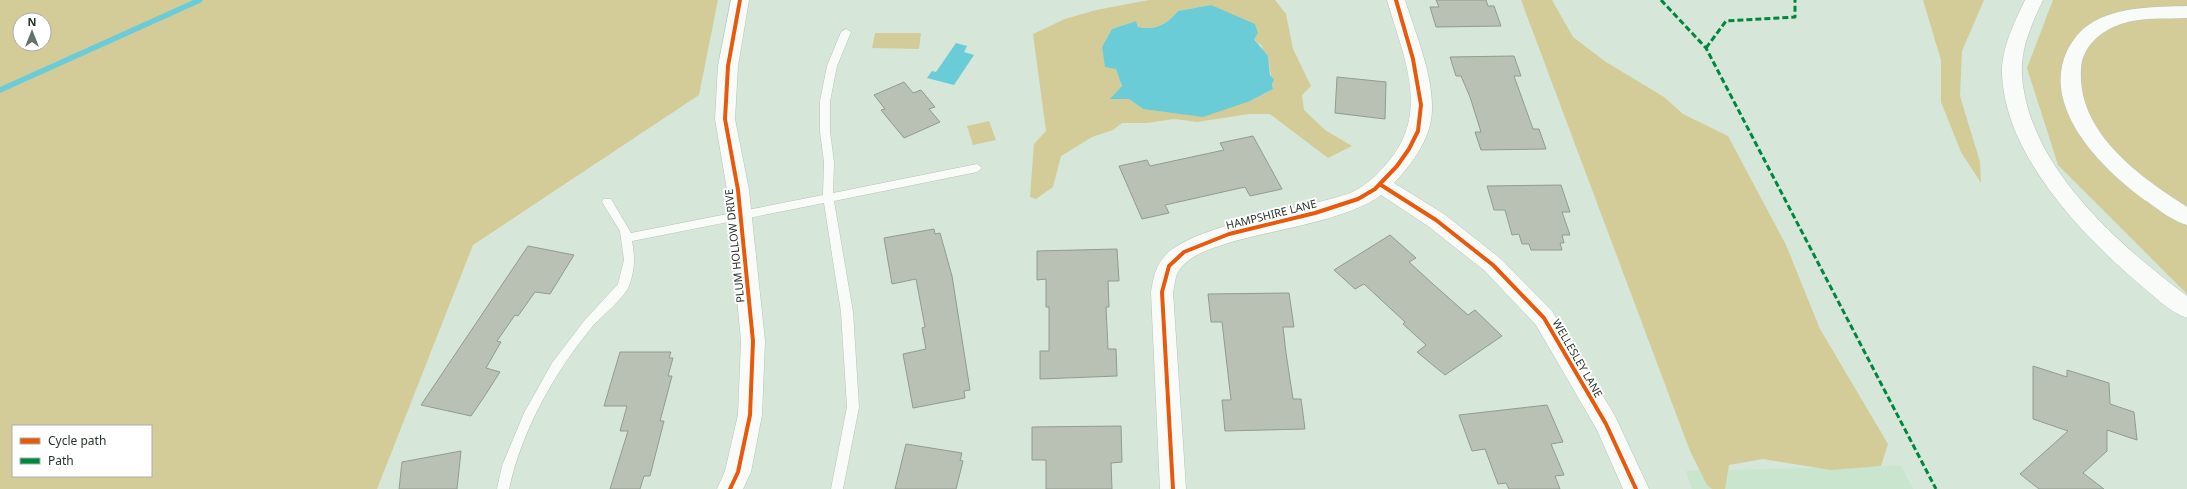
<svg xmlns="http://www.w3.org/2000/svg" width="2187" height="489" viewBox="0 0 2187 489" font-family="'Noto Sans',sans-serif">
<rect width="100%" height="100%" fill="#d6e6d8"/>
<path fill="#c9e5ce" d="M1901 466 1913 489H1692L1686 471Z"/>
<path fill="#d4cc98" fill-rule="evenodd" d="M0 0H718L699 95 473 245 377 489H0ZM20 20H44V44H20ZM13 426H151V476H13Z
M1149 0H1275L1286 14 1293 49 1311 86 1302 95 1304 110 1325 130 1352 146 1328 158 1270 114H1249L1197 122 1174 119 1147 123H1122L1113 130 1092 137 1061 156 1053 187 1036 199 1030 197 1034 144 1046 131 1033 34 1065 19 1096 10ZM1211 5 1224 12 1262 46 1263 51 1268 56 1273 89 1250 101 1143 109 1129 99H1111L1122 87 1108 37 1112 29 1136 21 1138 27C1155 31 1168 24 1178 11Z
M1521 0H1552L1573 37 1606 62 1664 97 1683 114 1728 136 1786 245 1820 329 1888 444 1881 466 1831 470 1763 459 1729 465 1725 489H1712L1707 485 1690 451Z
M1923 0H1984L1962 51 1960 96 1980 162 1981 183 1961 152 1941 102V60Z
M2053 0H2187V294L2058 165 2027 68Z
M875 33H921L919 49 872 48Z
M989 121 996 140 973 145 967 126Z"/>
<path fill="#6accd7" d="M1211 5 1255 24 1258 33 1254 39 1268 56 1270 75 1274 80 1272 84 1273 89 1250 101 1203 117 1143 109 1129 99H1110L1122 86 1116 69 1105 67 1102 47 1112 29 1136 21 1138 27C1155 31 1168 24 1178 11Z
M956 43 967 46 964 52 974 55 954 85 927 78 932 71 936 72Z"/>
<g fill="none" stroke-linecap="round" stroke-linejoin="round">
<path stroke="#6accd7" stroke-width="5.5" d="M0 90 200 0"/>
</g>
<path fill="#b8c1b4" stroke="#929b8f" d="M1436 0H1486L1488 6H1494L1501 26 1436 27 1430 7H1439Z
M1514 56 1521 76H1514L1533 129H1539L1546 149 1481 150 1475 132H1481L1470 97 1461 76H1456L1450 57Z
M1337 77 1386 82 1385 119 1335 113Z
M904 82 913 93 921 90 935 107 929 109 940 122 904 138 881 110 885 109 874 95Z
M1253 136 1282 189 1250 196 1245 187 1165 205 1169 213 1142 219 1119 166 1147 160 1150 166 1224 150 1220 143Z
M1561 185 1570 212H1562L1570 235H1562L1564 243H1560L1562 250H1531L1529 244H1522L1519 234 1512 235 1505 210H1494L1487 186Z
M934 229 935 234 940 233 952 276 970 390 964 391 965 398 913 408 903 354 926 349 922 328 925 327 916 279 892 284 884 238Z
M1390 235 1416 258 1409 262 1433 284 1468 315 1475 310 1502 336 1445 375 1417 352 1426 345 1403 324 1405 322 1364 284 1355 289 1334 270Z
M528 246 574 255 550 294 535 292 518 316 515 315 497 341 501 342 486 368 500 372 484 397 471 416 421 405Z
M1117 249 1119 281H1108L1109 307H1106L1108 349H1116L1117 376 1040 379V351H1049V307H1046V279L1037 280V251Z
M1289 293 1294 327H1283L1286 353 1293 399H1301L1305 429 1225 431 1222 400H1231L1222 322H1211L1208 294Z
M620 352H671L669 358H673L668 376H672L660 421H664L650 476H644L640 489H610L628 431H620L627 406H604Z
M2033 366 2067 377V370L2109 383 2110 404 2134 412 2137 440 2107 430V451L2083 473 2104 489H2039L2020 474 2068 431 2033 419Z
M1547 405 1563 442 1551 444 1564 475 1555 476 1560 489H1509L1506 483 1498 484 1485 449 1472 451 1459 415Z
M1121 426 1122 462 1111 463 1112 489H1046V460H1032V427Z
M906 444 962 453 960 460 963 461 956 489H895Z
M461 451 457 489H399L402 462Z"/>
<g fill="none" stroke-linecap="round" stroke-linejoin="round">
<defs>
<path id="service" d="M846 29 851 32 837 66 830 101V132L834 162 833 193 977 164 982 168 977 172 834 201 853 312 859 407 843 489H831L847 407 841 312 824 203 632 241C635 258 635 269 629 286 625 297 601 317 592 327 554 373 522 430 509 489H497L502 466 524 413 552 363 584 321 618 284 624 260 620 231 602 202 603 199H611L631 233 823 195 824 162 820 132V101L827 66 841 32Z"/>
<path id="minor" d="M731 0H749L738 66 735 119 749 190 765 341 762 415 751 472 743 489H717L725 471 738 415 741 341 727 190 715 119 718 66Z
M1387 0H1405C1416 35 1437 84 1431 120 1427 144 1410 166 1394 183L1444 214 1501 259 1552 311 1615 416 1649 489H1623L1597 430 1536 325 1485 271 1428 226 1381 195C1345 222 1267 230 1222 245 1207 250 1189 256 1180 269 1175 274 1175 285 1173 292L1186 489H1160L1151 292C1153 280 1155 268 1163 258 1186 226 1309 208 1350 193 1366 186 1377 175 1388 162 1431 112 1403 56 1387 0Z"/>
<path id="motorway" d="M2025 0H2043C2032 23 2020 49 2022 76 2029 167 2118 244 2187 296V318C2169 312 2153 295 2138 283 2080 233 2006 156 2002 75 2001 49 2014 23 2025 0Z
M2187 6V18C2165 19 2141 17 2121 24 2100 31 2082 47 2081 69 2077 133 2139 176 2187 207V225C2173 221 2160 211 2148 202 2105 172 2040 109 2067 51 2072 41 2080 30 2090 24 2118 6 2155 7 2187 6Z"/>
</defs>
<use href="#service" stroke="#b6c4b8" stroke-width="1"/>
<use href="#minor" stroke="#b6c4b8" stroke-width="1"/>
<use href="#motorway" stroke="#b6c4b8" stroke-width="1"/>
<use href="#service" fill="#f9fbf9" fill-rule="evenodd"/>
<use href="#minor" fill="#f9fbf9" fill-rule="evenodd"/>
<use href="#motorway" fill="#f9fbf9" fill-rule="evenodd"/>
<path stroke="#00873e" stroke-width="3" stroke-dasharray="6 3" stroke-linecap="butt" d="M1661 0 1706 48 1936 489
M1706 48 1726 21 1795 17V0"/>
<defs>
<path id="cycleway" d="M1381 185 1436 220 1493 265 1544 318 1606 424 1636 489
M730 489 738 472 750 415 753 341 738 190 725 119 728 66 740 0
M1173 489 1162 292 1169 266 1184 252 1229 234 1315 213 1358 199 1375 189 1397 166 1409 149 1418 131 1421 105 1413 59 1396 0"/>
</defs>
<use href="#cycleway" stroke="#fff" stroke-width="6"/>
<use href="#cycleway" stroke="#e8590c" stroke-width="4"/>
</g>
<g text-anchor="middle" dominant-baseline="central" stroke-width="4" stroke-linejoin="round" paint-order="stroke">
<g font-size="11" fill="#28342b" stroke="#fff">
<text transform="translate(1271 214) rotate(-14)">HAMPSHIRE LANE</text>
<text transform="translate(734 246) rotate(-96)">PLUM HOLLOW DRIVE</text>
<text transform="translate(1578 358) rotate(60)">WELLESLEY LANE</text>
</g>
</g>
<rect x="12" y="425" width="140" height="52" fill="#ffffff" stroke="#a9aeaa"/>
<rect x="20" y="438" width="20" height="6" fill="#e8590c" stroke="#a9aeaa"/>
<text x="48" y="445" font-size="12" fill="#28342b">Cycle path</text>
<rect x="20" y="458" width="20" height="6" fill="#00873e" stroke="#a9aeaa"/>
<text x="48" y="465" font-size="12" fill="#28342b">Path</text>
<g transform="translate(32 32)"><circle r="19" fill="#ffffff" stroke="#a9aeaa"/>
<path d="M0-3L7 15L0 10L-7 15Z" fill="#657268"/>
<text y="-6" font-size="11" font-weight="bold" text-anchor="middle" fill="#28342b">N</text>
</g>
</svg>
